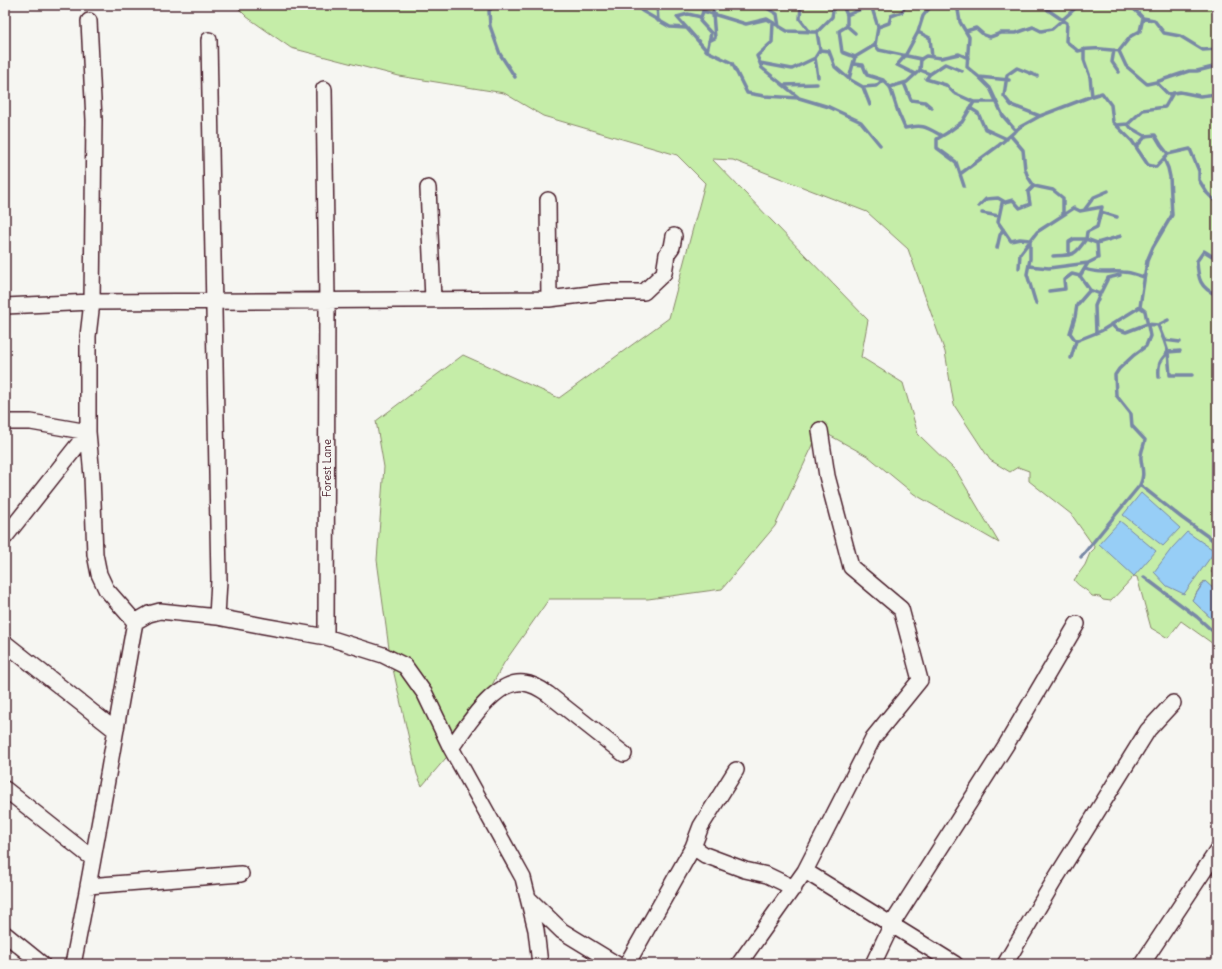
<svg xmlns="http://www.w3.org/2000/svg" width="1222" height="969" viewBox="0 0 1222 969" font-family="Delius,sans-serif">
<rect width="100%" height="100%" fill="#f6f6f2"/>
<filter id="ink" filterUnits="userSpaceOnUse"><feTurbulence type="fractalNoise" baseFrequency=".025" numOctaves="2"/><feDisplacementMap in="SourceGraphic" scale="8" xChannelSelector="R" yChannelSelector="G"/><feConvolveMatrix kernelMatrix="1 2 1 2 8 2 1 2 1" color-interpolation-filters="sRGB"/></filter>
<g filter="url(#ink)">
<path fill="#c5eda8" stroke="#88866a" d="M105 5H140L138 6 106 7Z
M235 5H1217V563L1211 572 1217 578V592L1204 581 1192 600 1217 624V664L1211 658 1216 646 1181 621 1168 638 1151 628 1137 577 1134 576 1111 601 1103 600 1100 597 1092 596C1086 588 1080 588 1074 580L1085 565 1090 553 1095 548 1071 514 1029 481V471L1018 467 1010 472 990 460 954 405 945 352 908 249 867 212 733 160 712 159 868 320 861 357 903 383 918 434 957 472 999 543 914 494 869 457 820 430 775 526 722 589 648 599H549L504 663 463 738 422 786 417 774 390 656 377 560 384 467 376 421 463 355 559 398 669 318 705 183 677 155 543 116 504 93 399 76 291 48 247 17Z"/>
<path fill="#97cef6" stroke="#7888a5" d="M1141 493 1180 528 1163 546 1123 515Z
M1120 521 1156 551 1134 576 1099 544Z
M1187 532 1215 551 1184 594 1167 586 1154 572 1172 548Z
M1205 581 1217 592V624L1192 600Z"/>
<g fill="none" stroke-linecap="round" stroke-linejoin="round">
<path stroke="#7888a5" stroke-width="3.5" d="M494 5 489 11 490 26 500 54 515 77
M635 5 642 11 670 27 686 28
M657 5 658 21
M705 5 703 11 746 24 767 19 787 31 817 32 820 50 815 58 818 77
M762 5 777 14 779 27
M801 5 800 19 810 32
M840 5 843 6 847 15 871 5 878 27 875 45 879 50 921 59 920 70 930 74 945 64 962 71
M954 5 958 10 960 22 969 37 967 67 979 77 1009 80
M1044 5 1048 10 1067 23 1066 41 1078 51C1092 47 1105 49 1119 51L1126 66 1147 84 1156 82 1168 94 1180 92 1200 96 1217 94
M1130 5 1143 18
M703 11 700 21 711 33 707 51
M847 15V26L855 33
M701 17 688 14 677 17 707 51 732 63 747 93 764 96 799 98 829 107 861 122 880 145
M773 23 772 42 757 56 762 68 798 97
M847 26 839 31 842 52 855 57 875 45
M878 27 889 23 891 16 902 12 906 5
M966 31 976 28 984 35 990 37 1001 33H1016L1033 27 1041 31 1052 29 1079 5
M817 32 832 17 834 5
M709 41 715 38 713 14 715 5
M820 50 829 51 835 67 849 79 863 87 870 105
M1114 50 1112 62 1119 72
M1119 51 1131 36 1140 31 1143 18 1154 20 1164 33 1180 36 1203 50 1217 49
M855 57 853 64 863 65 867 75 883 80
M932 57 930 38 918 32 923 16 932 5
M921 59 926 56 941 58 959 54 968 58
M760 63 792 69 815 58
M920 70 907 82 890 87 898 112 905 128C924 124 926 127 942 136
M915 74 897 65 905 56 918 32
M930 74 926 79 946 85 954 93 974 102 962 122 947 133 937 139V148L956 162 960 174
M1037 76 1017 68 1007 75 1004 96 1011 105 1040 116
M979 77 990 88 1003 116 1016 131
M849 79 853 64
M1156 82 1189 71H1197L1217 66
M904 83 911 100 925 102 932 108
M783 85 817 84
M863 87 876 86 883 80 890 87
M1092 96 1102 93 1111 105 1113 122 1132 141 1148 165 1156 167 1168 154
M974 102H995
M970 108 978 113 985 129 1007 139
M1128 124 1131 128 1145 136 1155 135 1161 145 1168 154 1190 149 1199 171V180L1207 193 1217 203
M1116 125 1128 124 1143 110 1165 107 1173 93
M1011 136 1023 150 1025 169 1028 177 1034 186 1053 190 1063 198V214
M1136 147 1146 136
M964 186 960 174 998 146 1020 127 1040 116 1092 96 1090 77 1084 60V49
M1034 186 1028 192 1030 204 1020 208 1013 200 1002 203 998 222 1011 241 1020 239 1030 240V259L1027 274 1036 304
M979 206 986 199 998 198 1005 202
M1085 209 1094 197 1108 191
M1101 212 1117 217
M982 213 999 216
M1097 243 1121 236
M997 248 1000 235 1003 229
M1069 255V242L1074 239H1086
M1053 256C1073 255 1075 256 1086 239
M1217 256H1212L1204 251 1197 261C1198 279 1200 288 1217 295
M1029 266 1049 268 1088 263
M1019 268 1020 254 1037 232 1074 208 1080 211 1102 207 1097 227 1087 232 1086 239 1097 243 1098 258 1088 263 1080 276 1090 290 1077 305 1075 317 1070 333 1076 341 1071 358
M1085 269C1097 274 1110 271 1123 272 1130 272 1137 275 1144 277
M1090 290 1100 294 1095 306 1096 333
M1049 291 1065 289 1064 280 1072 274 1080 276
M1100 294 1108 278 1120 275
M1140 307 1145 311 1150 336 1146 346 1134 355 1119 369 1115 375 1116 395 1131 414 1132 426 1145 440C1144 446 1140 453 1141 459 1142 469 1145 475 1140 485L1182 518 1217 543
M1111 324 1116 329 1126 332 1147 324 1158 325 1168 320
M1158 325 1164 340 1180 342
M1164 340 1168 352 1180 351
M1076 341 1101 331 1140 307 1147 261 1153 247 1172 215 1170 177 1168 168 1164 159
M1168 352 1170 375H1192
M1159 377C1158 364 1159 362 1168 352
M1081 557 1140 485
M1144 577 1197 617 1217 635"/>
<defs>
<path id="minor" d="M89 21 94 120 92 302 88 336V432L92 476 95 554 99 574 106 589 135 622
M209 40 219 580 217 617
M324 89 327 300 326 637
M428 188 433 299
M548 200 549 299
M5 306 92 302 549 299 606 292H644L664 273 667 254 672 247 674 236
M5 422H31L88 432 5 537
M5 643 115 730
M451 748C466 727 495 679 524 683 533 684 541 689 548 694L624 754
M5 789 92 858
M693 847 701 826 736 770
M805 871 873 738 920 680 901 609 851 567 827 476 820 430
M88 886 241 874
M529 899 562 931 616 964
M5 934 42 964
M73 964C96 851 114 736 135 622L149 614 160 611 217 617 264 626 326 637 383 655 405 666 425 694 451 748 523 878 536 930 540 964
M627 964 693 847 705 855 745 870 767 875 794 888
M739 964 805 871 955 964
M873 964 892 924 1006 745 1077 624
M1005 964 1054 881 1148 730 1173 703
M1142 964 1217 851"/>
</defs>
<use href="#minor" stroke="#4a1f2b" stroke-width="18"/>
<use href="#minor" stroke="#f6f6f2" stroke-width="15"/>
</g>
</g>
<g text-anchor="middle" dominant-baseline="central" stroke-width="3" stroke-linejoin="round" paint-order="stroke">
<g font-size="11" fill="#4a1f2b" stroke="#f6f6f2">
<text transform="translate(327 468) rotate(-90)">Forest Lane</text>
</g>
</g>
<rect width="1222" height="969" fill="none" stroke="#f6f6f2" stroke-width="20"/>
<rect x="10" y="10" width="1202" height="949" fill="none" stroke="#4a1f2b" stroke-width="1.5" filter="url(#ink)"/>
</svg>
